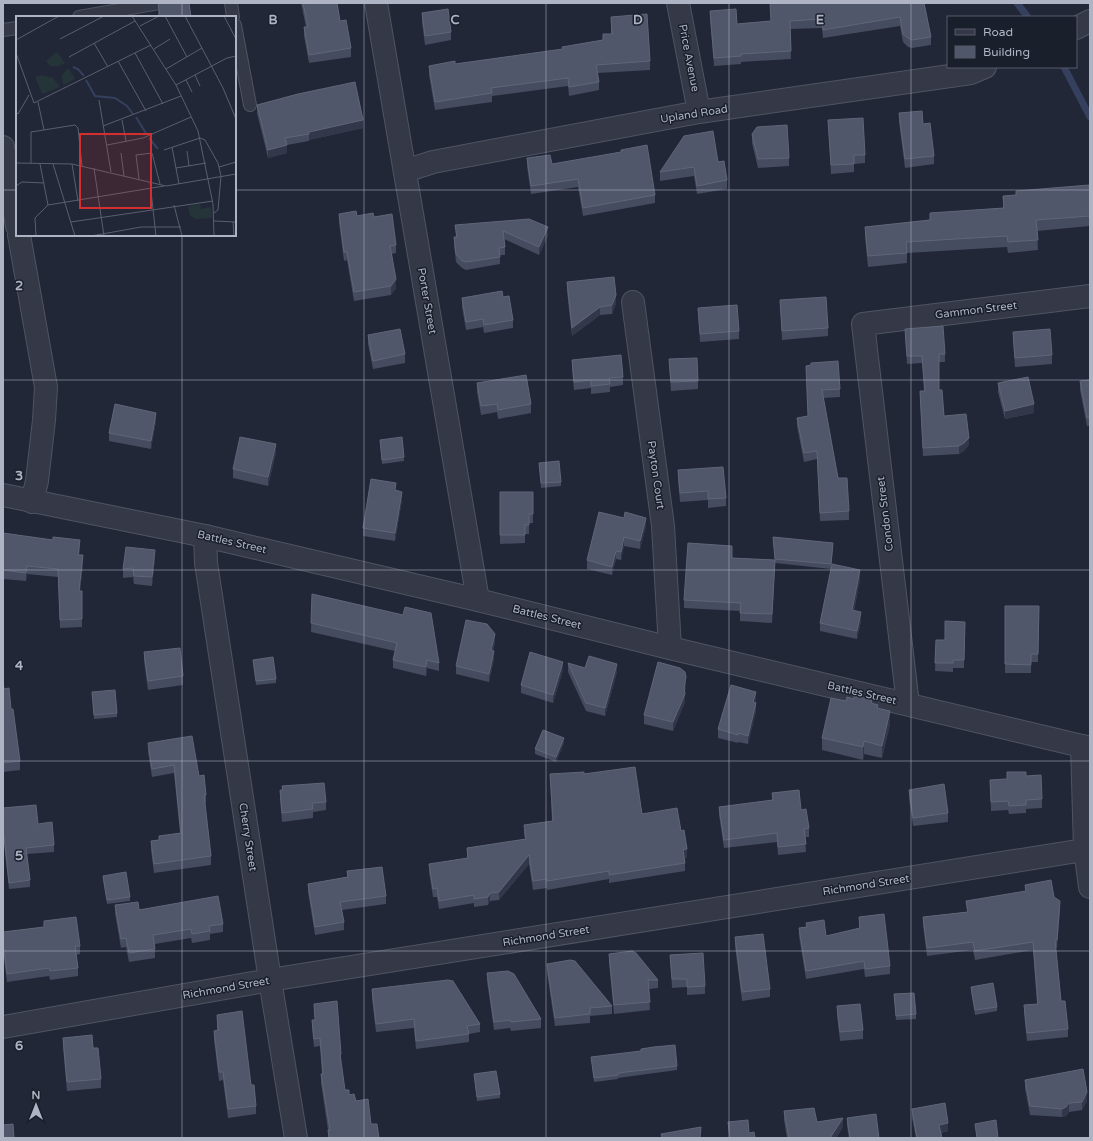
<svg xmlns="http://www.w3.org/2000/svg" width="1093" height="1141" viewBox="0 0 1093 1141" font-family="'Varela Round',sans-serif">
<rect width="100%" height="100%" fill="#212737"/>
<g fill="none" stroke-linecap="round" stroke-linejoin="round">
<path stroke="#35405e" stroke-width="7" d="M1017 3 1027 16
M1064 67 1090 117"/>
<defs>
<path id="service" d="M231 3 233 17
M79 17 159 3
M235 25 250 105
M3 30 17 28"/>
<path id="minor" d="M376 3 478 600
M678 3 699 112
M1076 28 1090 21
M3 147 17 226
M405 171 433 162 699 112 971 73 985 67
M19 235 46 387 44 420 37 481 32 502
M633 302 663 526 670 648
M205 536 206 563 270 980 296 1138
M908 704 863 324 1090 296
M1082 746 1085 849 1090 887
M3 1027 270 980 1090 849"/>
<path id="tertiary" d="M3 495 205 536 478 600 670 648 1090 748"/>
</defs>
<use href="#service" stroke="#4f5462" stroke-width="14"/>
<use href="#minor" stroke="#4f5462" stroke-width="24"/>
<use href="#tertiary" stroke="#4f5462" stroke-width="24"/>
<use href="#service" stroke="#353947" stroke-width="12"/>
<use href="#minor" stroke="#353947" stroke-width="22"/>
<use href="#tertiary" stroke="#353947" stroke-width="22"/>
</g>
<path fill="#454c5f" d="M158 3H189L191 17 158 16Z
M301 3H337L340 21 351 48V57L309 63 304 36V27H306Z
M770 3H924L931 37V45L912 48 908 47 903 42 900 26 823 38 822 28 790 29 791 59 741 62V64L714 66 710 19V11L737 24 771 21Z
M422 13 451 32V40L425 45 422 22Z
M611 17 650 61V70L598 73 599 82V90L569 96 568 86 492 96V102L435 110 429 75V66L455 64 562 49V47L603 40V34H611Z
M257 105 363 128 309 140V141L287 145V153L268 158 257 113Z
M899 113 923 124 934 156V164L905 168 899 122Z
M828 120 865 155V163L854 164V172L831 174Z
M752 134 789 158V166L758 168 752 143Z
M527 158 655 195V203L583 216 578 187 531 194 527 166Z
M718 162 727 180V189L697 194 694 176 660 181V172Z
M1003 196 1090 201V226L1037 231 1038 250 1008 253 1007 247 907 253V263L868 267 865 237V227L930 220V213L1003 208Z
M339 214 374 217 396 245V253L392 254 396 288 391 295 354 301 347 260 344 261 339 222Z
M455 225 548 235 539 255 504 239 505 247V255H500V264L466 270 462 268 456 262 454 245V237H456Z
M567 282 616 303 612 314 600 315 572 336 567 291Z
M503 297 513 320V328L484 333 483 327 466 330 462 307V298Z
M780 300 828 328V336L782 340Z
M698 308 739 331V339L700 342Z
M905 329 945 354V362H939V390L944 416 969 445 964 451 959 454 923 456 920 399V391H924L922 363 907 364 905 336Z
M1013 332 1052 355V364L1015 367 1013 341Z
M368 335 405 354V363L373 369 368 344Z
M669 359 698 381V389L671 391 669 367Z
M572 360 623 377V385L610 387V392L591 394V388L574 390 572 368Z
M806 366 840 389V397L823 398 838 478 849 511V520L820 521 817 459 804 462 797 426V418L808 416Z
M1090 380V426H1087L1080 390V381Z
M477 383 531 404V413L498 419 497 412 481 415 477 392Z
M998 383 1034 413 1005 419 998 392Z
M156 421 151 449 109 441V433Z
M380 440 404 457V461L382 464Z
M276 453 268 486 233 478V469Z
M539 463 561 482V486L541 488Z
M678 470 726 498V506L708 508V500L680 502 678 479Z
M396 491 402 500 395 541 363 536V528Z
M500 492H533V523H529V534H525V543L500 544Z
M599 512 646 526 640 549 624 546 621 560 616 559 612 575 587 569V560Z
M3 533 80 549 79 555 83 564 80 591H82V627L60 628 58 577 27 574 26 581 3 579Z
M773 537 833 547 831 569 775 563 772 623 740 621V611L684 608V600L732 558 775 560Z
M155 558 152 586 134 584 133 577 123 578V569Z
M860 579 854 611 861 621 857 639 820 631V623Z
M312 594 439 663V671L427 668 426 676 393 668V660L395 651 311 632Z
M1005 606H1039L1038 662H1031V673H1005Z
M965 622 964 668H953V672L935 671 936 640H945Z
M495 642 493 651 494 659 489 682 456 674V666Z
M144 652 183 676V685L148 690 144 661Z
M253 660 276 679V683L256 685Z
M568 663 585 668 617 672 605 716 586 711 568 672Z
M563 670 553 703 521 693V685Z
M3 680 4 689 11 709 20 761V770L3 772Z
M686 685 685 692V702L673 731 644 724V715Z
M92 692 117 713V717L94 719Z
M756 701 755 703 756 711 748 744 738 742V743L718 738V729Z
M846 701 872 704 878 709 890 724 882 758 864 754 863 760 822 750V738Z
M148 743 199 776 206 795V803H205L211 856V865L154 873 151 850V841L159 840V836L180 833 174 773 152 777 148 752Z
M564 743 556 762 535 754V749Z
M550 774H584L642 814 681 831 687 858H685V871L609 883V879L547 890V888L533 890 529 864 499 900 490 901 488 905 474 907V903L439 909 437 897H433L429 872V864L467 858V848L525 839 524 834V825L552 821Z
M1026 776 1042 799V808L1026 809V813L1009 814 1008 810 991 811 990 780 1007 779Z
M282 786 326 802V810L313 812V818L282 822 280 799V790H282Z
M909 790 948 813V822L913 826 909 798Z
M772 793 801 810 809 828V837H805L806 852 778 855 777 842 724 848 719 815V807L772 800Z
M3 808 38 824 54 845V852L27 854 30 880V887L9 889 4 843H3Z
M347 871 386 896V904L342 910 344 922V930L315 935 308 892V884L347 877Z
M103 876 130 897V901L107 904 103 880Z
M1025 885 1054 897 1060 909 1057 948H1056L1061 1001 1068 1029V1037L1027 1041 1024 1013V1005L1037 1004 1033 950 975 960 973 950 927 956 923 925V917L967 912 966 901 1025 892Z
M115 905 223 924V932L210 934V940L192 943 191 938 155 944V958L129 962 126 947 121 948 115 913Z
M859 917 890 966V974L865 977 864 969 806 979 799 936V928L806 927V923L826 936 859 929Z
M44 921 80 946V954L76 955 78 968V976L50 980 49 976 7 982 3 950V932L44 927Z
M735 937 770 989V997L742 1001 735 946Z
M609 954 658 980V988L649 989 650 1010 614 1014 609 962Z
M670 955 705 986V994L687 995V987L672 988Z
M547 964 612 1006V1014L590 1016V1023L555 1026 547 973Z
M487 973 541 1019V1028L511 1031 510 1028 494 1030 487 981Z
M971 987 997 1007V1011L975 1015 971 991Z
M372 989 480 1024V1032L469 1034V1042L416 1049 414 1028 376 1032 372 998Z
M894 994 916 1014V1019L896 1020Z
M314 1004 341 1054V1062L345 1090 356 1101 371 1124 379 1138H328V1130L321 1083V1074H322L320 1046 314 1047 312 1028V1020H315Z
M837 1006 863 1030V1039L840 1041 837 1015Z
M217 1015 251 1085 256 1106V1114L228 1118 223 1080 219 1081 214 1039V1031L217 1030Z
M63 1038 93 1048 101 1079V1088L67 1091 63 1047Z
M591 1057 677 1066V1070L618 1078V1079L594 1082Z
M474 1074 500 1094V1098L477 1101Z
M1025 1080 1087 1101 1082 1110 1069 1112 1066 1116 1062 1117 1030 1115 1025 1088Z
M912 1109 948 1131 941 1133 942 1138H916L912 1118Z
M784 1111 817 1122 843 1127 836 1138H787L784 1120Z
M847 1118 879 1138H849L847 1126Z
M728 1122 749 1133 755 1138H729Z"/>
<path fill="#32384a" d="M363 120V128L309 140V132Z
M287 145V153L268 158V150Z
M548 227V235L539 255V247Z
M396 279V288L391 295V286Z
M616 295V303L612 314V305Z
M600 307V315L572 336V328Z
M1034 404V413L1005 419V411Z
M156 413V421L151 449V441Z
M969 438V445L964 451 959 454V446Z
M276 444V453L268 486V477Z
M402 492V500L395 541V533Z
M646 518V526L640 549V541Z
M624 537V546L621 560V552Z
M80 540V549L78 563V555Z
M155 550V558L152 586V577Z
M616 551V559L612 575V567Z
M83 555V564L79 599V591Z
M775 560V569L772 623V614Z
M27 566V574L26 581V573Z
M860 570V579L852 619V610Z
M861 612V621L857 639V631Z
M495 634V642L491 659V650Z
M494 651V659L489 682V674Z
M427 660V668L426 676V667Z
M563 662V670L553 703V695Z
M617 664V672L605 716V708Z
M686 677V685L684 696V688Z
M756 692V701L753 710V702Z
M685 694V702L673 731V722Z
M756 703V711L748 744V736Z
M890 711V724L882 758V746Z
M564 738V743L556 762V757Z
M864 741V754L863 760V747Z
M687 849V858H683V850Z
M529 855V864L499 900V892Z
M490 893V901L488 905V897Z
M1060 901V909L1057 948V940Z
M1087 1092V1101L1082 1110V1102Z
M1069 1103V1112L1066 1116 1062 1117V1109Z
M843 1118V1127L836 1138H830Z
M948 1123V1131L939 1133V1125Z"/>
<path fill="#50576a" stroke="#5f6678" d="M158 3H189L191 17H151L160 16Z
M303 3H337L340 21 346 20 351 48 309 55 304 27H308Z
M770 3H924L931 37 912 40 908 38 903 34 900 17 823 30 822 19 790 21 791 51 741 54V56L714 58 710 11 736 9 737 24 771 21Z
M448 9 451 32 425 36 422 13Z
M647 14 650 61 596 65 599 82 569 87 568 78 491 88 492 93 435 102 429 66 455 61V64L563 49 562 47 603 40V34H612L611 17Z
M355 82 363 120 309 132V134L285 138 287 145 268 150 257 105 298 94Z
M922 111 923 124 930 123 934 156 905 159 899 113Z
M863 118 865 155H854V164L831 165 828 120Z
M787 125 789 158 758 159 752 134 757 127Z
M713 131 718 162 724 161 727 180 697 186 694 167 660 172 684 136Z
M647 145 655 195 583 208 578 179 531 186 527 158 550 155 552 164 621 152V150Z
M1089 185 1090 201V216L1036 220 1038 240 1008 242 1007 236 906 242 907 253 868 256 865 227 930 220V213L1004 208 1003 196 1016 195V191Z
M356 211 357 216 373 213 374 217 392 214 396 245 390 246 396 279 391 286 354 292 347 252H344L339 214Z
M529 219 548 227 539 247 503 231 505 247 499 248 500 257 466 262 462 261 456 254 454 237H457L455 225Z
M614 277 616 295 612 305 600 307 572 328 567 282Z
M502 291 503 297 509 296 513 320 484 325 483 319 466 322 462 298Z
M826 297 828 328 782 331 780 300Z
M737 305 739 331 700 334 698 308Z
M943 326 945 354H939V390H942L944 416 966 414 969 438 964 443 959 446 923 448 920 391H925L922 356H907L905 329Z
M400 329 405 354 373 361 368 335Z
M1050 329 1052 355 1015 358 1013 332Z
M621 355 623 377 609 378 610 384 591 386V380L574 382 572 360Z
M697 358 698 381 671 382 669 359Z
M838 361 840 389 822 390 838 478H847L849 511 820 513 817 451 804 453 797 418 808 416 806 366 811 365V363Z
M526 375 531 404 498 410 497 404 481 406 477 383Z
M1028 377 1034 404 1005 411 998 383Z
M1090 380V417L1087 418 1080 381Z
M115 404 156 413 151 441 109 433Z
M240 437 276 444 268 477 233 469Z
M402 437 404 457 382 460 380 440Z
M559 461 561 482 541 483 539 463Z
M723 467 726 498 708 499V491L680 493 678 470Z
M371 479 396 483 395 490 402 492 395 533 363 528Z
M500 492H533V514H529V525H525V535H500Z
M599 512 624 518 625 512 646 518 640 541 624 537 621 552 616 551 612 567 587 560Z
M3 533 53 540V537L80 540 78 555H83L79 591H82V619L60 620 58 569 27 566 26 573 3 570Z
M773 537 833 543 831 564 775 559Z
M688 543 732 546V558L775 560 772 614 740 613 741 603 684 600Z
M126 547 155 550 152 577 134 576 133 568 123 569Z
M832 564 860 570 852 610 861 612 857 631 820 623Z
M312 594 403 615 405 607 431 613 439 663 427 660 426 667 393 660 397 643 311 623Z
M1005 606H1039L1038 654H1031V665L1005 664Z
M466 620 487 624 495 634 491 650 494 651 489 674 456 666Z
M945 621 965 622 964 660H953V663H935L936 640H945Z
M180 648 183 676 148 681 144 652Z
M530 652 563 662 553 695 521 685Z
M589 656 617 664 605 708 586 703 568 663 585 668Z
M273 657 276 679 256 681 253 660Z
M658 662 680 668 685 672 686 677 684 688 685 694 673 722 644 715Z
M3 680 4 689 9 688 11 709H13L20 761 3 763Z
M731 685 756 692 753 702 756 703 748 736 738 733V735L718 729Z
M115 690 117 713 94 715 92 692Z
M854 696 872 700 871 703 878 705 877 708 890 711 882 746 864 741 863 747 822 738 831 698 846 701 847 697 854 699Z
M543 730 564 738 556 757 535 749Z
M192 736 199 776 204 775 206 795H204L211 856 154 864 151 841 159 840V836L181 833 174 765 152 769 148 743Z
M635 767 642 814 677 808 681 831 684 830 687 849 683 850 685 863 609 875V871L547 881V879L533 881 529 855 499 892 490 893 488 897 474 899V895L439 901 437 888 433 889 429 864 468 858 467 848 526 839 524 825 553 821 550 774 584 772V774Z
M1007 772H1026V776L1041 775 1042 799 1026 800V805L1009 806 1008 801 991 802 990 780 1007 779Z
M324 783 326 802 312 803 313 809 282 813 280 790H283L282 786Z
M944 784 948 813 913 818 909 790Z
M799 790 801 810 806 809 809 828 804 829 806 844 778 847 777 833 724 840 719 807 773 800 772 793Z
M36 805 38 824 52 822 54 845 26 848 30 880 9 883 4 836H3V808Z
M382 867 386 896 340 902 344 922 315 927 308 884 348 877 347 871Z
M126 872 130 897 107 900 103 876Z
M1051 880 1054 897 1060 901 1057 940H1055L1061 1001H1065L1068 1029 1027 1033 1024 1005 1038 1004 1033 942 975 951 973 942 927 948 923 917 968 912 966 901 1026 891 1025 885Z
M218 896 223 924 209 926 210 931 192 934 191 929 153 935 155 949 129 953 126 938 121 939 115 905 138 902 139 910Z
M884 914 890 966 865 969 864 961 806 971 799 928 807 927 806 923 824 920 826 936 860 928 859 917Z
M76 917 80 946H75L78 968 50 971 49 968 7 974 3 942V932L44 927V921Z
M763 934 770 989 742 992 735 937Z
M632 951 636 953 658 980H648L650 1002 614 1005 609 954Z
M703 953 705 986 687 987V979H672L670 955Z
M570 960 575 961 612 1006 590 1008V1014L555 1018 547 964Z
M508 971 514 974 541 1019 511 1022 510 1020 494 1022 487 973Z
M448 980 453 981 480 1024 467 1026 469 1034 416 1041 414 1019 376 1024 372 989Z
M993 983 997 1007 975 1010 971 987Z
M914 993 916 1014 896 1016 894 994Z
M337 1001 341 1054H340L345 1090H349V1095L354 1094 356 1101 368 1099 371 1124H377L379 1138H329L328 1130H330L321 1074H323L320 1038 314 1039 312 1020H315L314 1004Z
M860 1004 863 1030 840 1032 837 1006Z
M242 1011 251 1085H254L256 1106 228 1109 223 1072H219L214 1031 218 1030 217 1015Z
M92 1035 93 1048H98L101 1079 67 1082 63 1038Z
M675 1045 677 1066 618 1073V1075L594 1078 591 1057 641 1051V1049L654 1047Z
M1083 1069 1087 1092 1082 1102 1069 1103 1066 1107 1062 1109 1030 1106 1025 1080Z
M496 1071 500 1094 477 1097 474 1074Z
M945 1103 948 1123 939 1125 942 1138H917L912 1109Z
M814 1108 817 1122 843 1118 830 1138H789L784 1111Z
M876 1114 879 1138H850L847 1118Z
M748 1120 749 1133 754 1132 755 1138H730L728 1122Z
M996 1120 998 1138H977L975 1124Z
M13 1124 14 1138H3V1125Z
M701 1127 700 1138H662L661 1134Z"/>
<path fill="none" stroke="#afb4c4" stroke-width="1" stroke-opacity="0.55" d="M182 3V17M364 3V1138M546 3V1138M729 3V1138M911 3V1138M3 190H17M235 190H1090M182 235V1138M3 380H1090M3 570H1090M3 761H1090M3 951H1090"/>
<g text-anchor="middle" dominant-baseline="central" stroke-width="3" stroke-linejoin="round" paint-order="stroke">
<g font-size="11" fill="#afb4c4" stroke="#1a1f2c">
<text transform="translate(689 58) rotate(79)">Price Avenue</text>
<text transform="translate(694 114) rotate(-9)">Upland Road</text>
<text transform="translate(427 301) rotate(80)">Porter Street</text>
<text transform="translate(976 310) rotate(-7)">Gammon Street</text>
<text transform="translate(656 475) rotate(82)">Payton Court</text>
<text transform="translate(885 514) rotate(-97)">Condon Street</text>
<text transform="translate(232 542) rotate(13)">Battles Street</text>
<text transform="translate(547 617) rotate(14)">Battles Street</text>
<text transform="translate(862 693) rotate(13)">Battles Street</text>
<text transform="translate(248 837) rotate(81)">Cherry Street</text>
<text transform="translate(866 885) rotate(-9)">Richmond Street</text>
<text transform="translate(546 936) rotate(-9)">Richmond Street</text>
<text transform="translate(226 988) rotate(-10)">Richmond Street</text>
</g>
</g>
<g transform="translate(16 16)">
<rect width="220" height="220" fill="#212737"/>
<path d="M184 188 185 193 195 191 196 202 180 203 174 200 172 190Z" fill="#243439"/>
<path d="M41 36 49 47 43 50H35L30 45ZM52 52 59 63 47 69 46 59ZM26 59 37 62 44 71 26 78 19 61Z" fill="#243439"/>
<path fill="none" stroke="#35405e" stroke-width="2" d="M57 51 62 53 68 60M70 64 79 80 99 82 111 90 117 98M120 101 131 119M133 122 142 133"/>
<path fill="none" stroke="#5a5f6f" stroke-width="1" d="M116 0 160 69 182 115 197 188 198 220M149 0 171 41M169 0 207 72 220 103M208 0 220 23M124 10 143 0M44 23 88 0M0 24 43 0M78 27 92 51M138 33 154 23M0 37 18 87 135 29M119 37 147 88M53 41 119 5M102 45 130 95M150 53 186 32M179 59 184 70M170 64 176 76M160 69 211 42 220 40M83 84 95 156M22 86 28 114M0 96 2 98 13 79M106 104 110 125M87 110 165 80M91 129 127 122 175 101M156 131 163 168M148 134 184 122 189 124 202 147 205 160 202 194 198 197M171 135 173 150M105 137 108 160M0 147 56 148 150 170 220 158M15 147V116L59 109 62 112 66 150M24 148 32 189M37 148 59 220M56 148 62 185M203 151 220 146M78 152 88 220M160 152 190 147M123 163 120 139 136 137 144 168M134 166 140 220M0 170 6 166 28 167M32 189 148 170M158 189 166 220M198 205 220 206M55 206 197 185M217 206 218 220M20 220 19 202 32 189M75 220 125 211H165"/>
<path fill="#d42f30" fill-opacity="0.15" stroke="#d42f30" stroke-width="2" d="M64 118H135V192H64Z"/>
<rect width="220" height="220" fill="none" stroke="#afb4c4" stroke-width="2"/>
</g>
<g font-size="13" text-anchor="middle" font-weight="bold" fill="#afb4c4" stroke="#1a1f2c" stroke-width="3" stroke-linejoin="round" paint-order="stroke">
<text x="273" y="24">B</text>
<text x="455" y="24">C</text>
<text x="638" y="24">D</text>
<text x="820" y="24">E</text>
<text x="19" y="290">2</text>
<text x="19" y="480">3</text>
<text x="19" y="670">4</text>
<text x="19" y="860">5</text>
<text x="19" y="1050">6</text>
</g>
<rect width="1093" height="1141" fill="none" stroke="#afb4c4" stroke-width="8"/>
<rect x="947" y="16" width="130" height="52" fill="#1a1f2c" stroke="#565b69"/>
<rect x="955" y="29" width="20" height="6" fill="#353947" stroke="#565b69"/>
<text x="983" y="36" font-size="12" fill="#afb4c4">Road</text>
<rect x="955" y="46" width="20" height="12" fill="#50576a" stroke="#565b69"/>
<text x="983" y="56" font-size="12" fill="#afb4c4">Building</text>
<g transform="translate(36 1105)" stroke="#1a1f2c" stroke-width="3" paint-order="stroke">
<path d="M0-3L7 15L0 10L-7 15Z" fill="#afb4c4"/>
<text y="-6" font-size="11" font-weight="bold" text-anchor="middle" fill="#afb4c4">N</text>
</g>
</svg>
